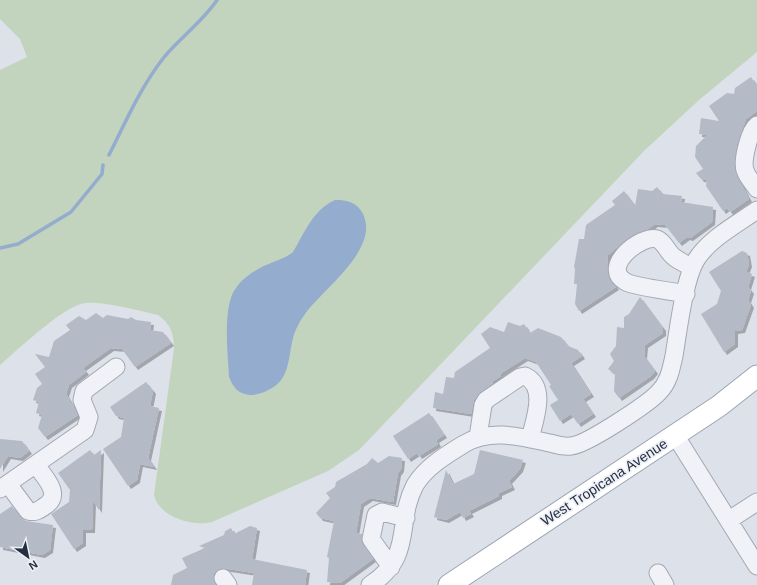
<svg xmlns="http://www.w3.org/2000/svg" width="757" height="585" viewBox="0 0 757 585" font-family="Helvetica,sans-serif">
<defs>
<filter id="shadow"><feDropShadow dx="3" dy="3" stdDeviation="0" flood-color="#0004"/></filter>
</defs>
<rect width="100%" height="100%" fill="#dde1e9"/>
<path fill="#c2d4be" d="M0 0H757V52L699 100 644 151 359 450 328 471 212 522C192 527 159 517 154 495L174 348C174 334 170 323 158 315 140 311 103 301 86 303 64 305 19 349 0 365V70L27 57 20 39 0 19Z"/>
<path fill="#94accd" d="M335 200C347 200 357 202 363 214 380 249 323 289 305 314 300 321 295 330 293 338 288 358 290 381 268 390 263 393 256 395 250 395 238 394 233 387 229 377 228 354 222 306 236 288 241 280 251 273 260 268 271 262 283 260 293 252 305 232 313 210 335 200Z"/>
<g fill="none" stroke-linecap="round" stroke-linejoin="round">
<path stroke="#94accd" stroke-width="3.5" d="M109 155C126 121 141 86 165 56 181 37 203 21 217 0
M0 248 18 244 71 212 102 174 103 165"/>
</g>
<path fill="#b4bac6" filter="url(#shadow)" d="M751 77 757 86V111L746 119 737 144 734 165 737 176 749 199 730 212 727 208 723 211 706 186 707 180 701 179 696 173 703 169 695 157 696 146 707 135 699 134 701 118 719 121 709 106 727 93 734 94 735 88Z
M657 187 663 194 682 196 681 202 713 207 712 222 690 238 687 237 679 243 665 225 655 224 648 229 628 238 608 255 607 266 609 278 616 287 579 311 575 304 577 284H574L575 269 574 267 579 239H584L586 225 615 205 612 201 624 191 635 206 638 189 652 191Z
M742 251 747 253 749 264 746 272 752 274 748 287 751 291 748 300 751 305 742 330 735 331V344L724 352 701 314 717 304 721 291 709 272Z
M640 297 663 328V333L645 345 644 356 655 371 651 376 619 398 614 391 615 374 608 369 614 361 610 354 616 346 617 327 624 328V317L629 314Z
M96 313 103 318 107 315 128 319 131 317 136 320 151 322 150 330 163 332 171 343 135 367 122 349 111 348 83 368 86 372 69 385 66 394 78 415 45 437 38 428 42 415 36 413 39 402 33 400 37 388 42 384 35 374 45 367 35 354 49 357 54 341 70 330 66 325 79 316 86 320Z
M508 322 520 326 524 324 530 333 538 328 561 337 568 346 578 350 582 356 571 363 591 394 583 399 593 414 578 424 571 414 560 421 550 405 558 400 549 386 551 385 536 362 525 358 500 374 501 376 493 381V383L480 392 474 400 471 414 433 408 435 392 443 394 446 377 454 378 455 372 490 348 481 334 490 327 504 332Z
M146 382 153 391 150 406 159 408 148 458 154 467 140 464 137 480 128 486 103 449 121 437 124 418 116 416 110 407Z
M429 413 444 435 436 440 438 444 419 456 417 453 408 459 393 436Z
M0 439 22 441 29 451 20 458 8 456 0 469Z
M90 450 94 455 101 450 99 510 93 501 92 530H83V543L74 549 51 514 69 502 70 490 58 473Z
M480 450 523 460 520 469 509 481 512 487 499 493V496L469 511 471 514 463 518 460 512 446 520 434 517 446 470 453 484 474 474Z
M389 456 402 458 401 469 398 473 393 502 370 498 361 504 356 533 362 534 363 545 373 559 340 583 327 582 329 558 327 557 334 521 320 518 316 513 330 498 326 493 335 487 336 482 367 464 372 458 378 463Z
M12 506 20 517 26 521 53 525 50 550 42 555 0 547V514Z
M250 526 257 528 252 559 307 570 305 585H252L254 573 222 568 218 570 214 574 213 579 216 585H171L173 575 187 568 182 558 205 548 199 546 224 535 225 531 231 528 234 534Z"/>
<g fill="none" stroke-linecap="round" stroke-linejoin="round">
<defs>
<path id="minor" d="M757 125C749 131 742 161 745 170 747 177 753 183 757 189
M686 294C672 291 635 287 626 282 599 267 642 234 657 239 665 242 667 252 674 257 679 261 686 264 692 268
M675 435 757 566
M478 437 483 405 486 400 520 377 525 376C548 387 534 421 530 439
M8 484 28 511C36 513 39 510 45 506 63 494 44 477 36 465
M0 489 85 430 89 417 82 400 84 391 116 367
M729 520 757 502
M391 567 371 539 376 515 382 512 406 518
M658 573 665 585
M223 578 228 585
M370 585C415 556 395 523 415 485 426 467 446 455 464 444 490 428 522 437 550 443 557 445 564 447 571 446 586 445 648 404 659 392 669 382 671 369 674 356 678 332 684 280 696 260 709 239 737 224 757 210"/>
<path id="major" d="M449 585 719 406 757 376"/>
</defs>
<use href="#minor" stroke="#a2a8b3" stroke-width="19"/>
<use href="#major" stroke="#9ca4b6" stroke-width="23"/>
<use href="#minor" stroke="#f1f2f7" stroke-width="17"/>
<use href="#major" stroke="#fff" stroke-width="21"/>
</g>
<g text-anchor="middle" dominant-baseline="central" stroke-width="3.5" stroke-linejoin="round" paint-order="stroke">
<g font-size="14" fill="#252e41" stroke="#edf0f6">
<text transform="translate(604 482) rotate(-33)">West Tropicana Avenue</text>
</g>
</g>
<g transform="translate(28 557) rotate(147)" stroke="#edf0f6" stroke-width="3" paint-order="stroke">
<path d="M0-3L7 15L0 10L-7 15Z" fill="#252e41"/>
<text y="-6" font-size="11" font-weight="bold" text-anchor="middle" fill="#252e41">N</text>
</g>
</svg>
